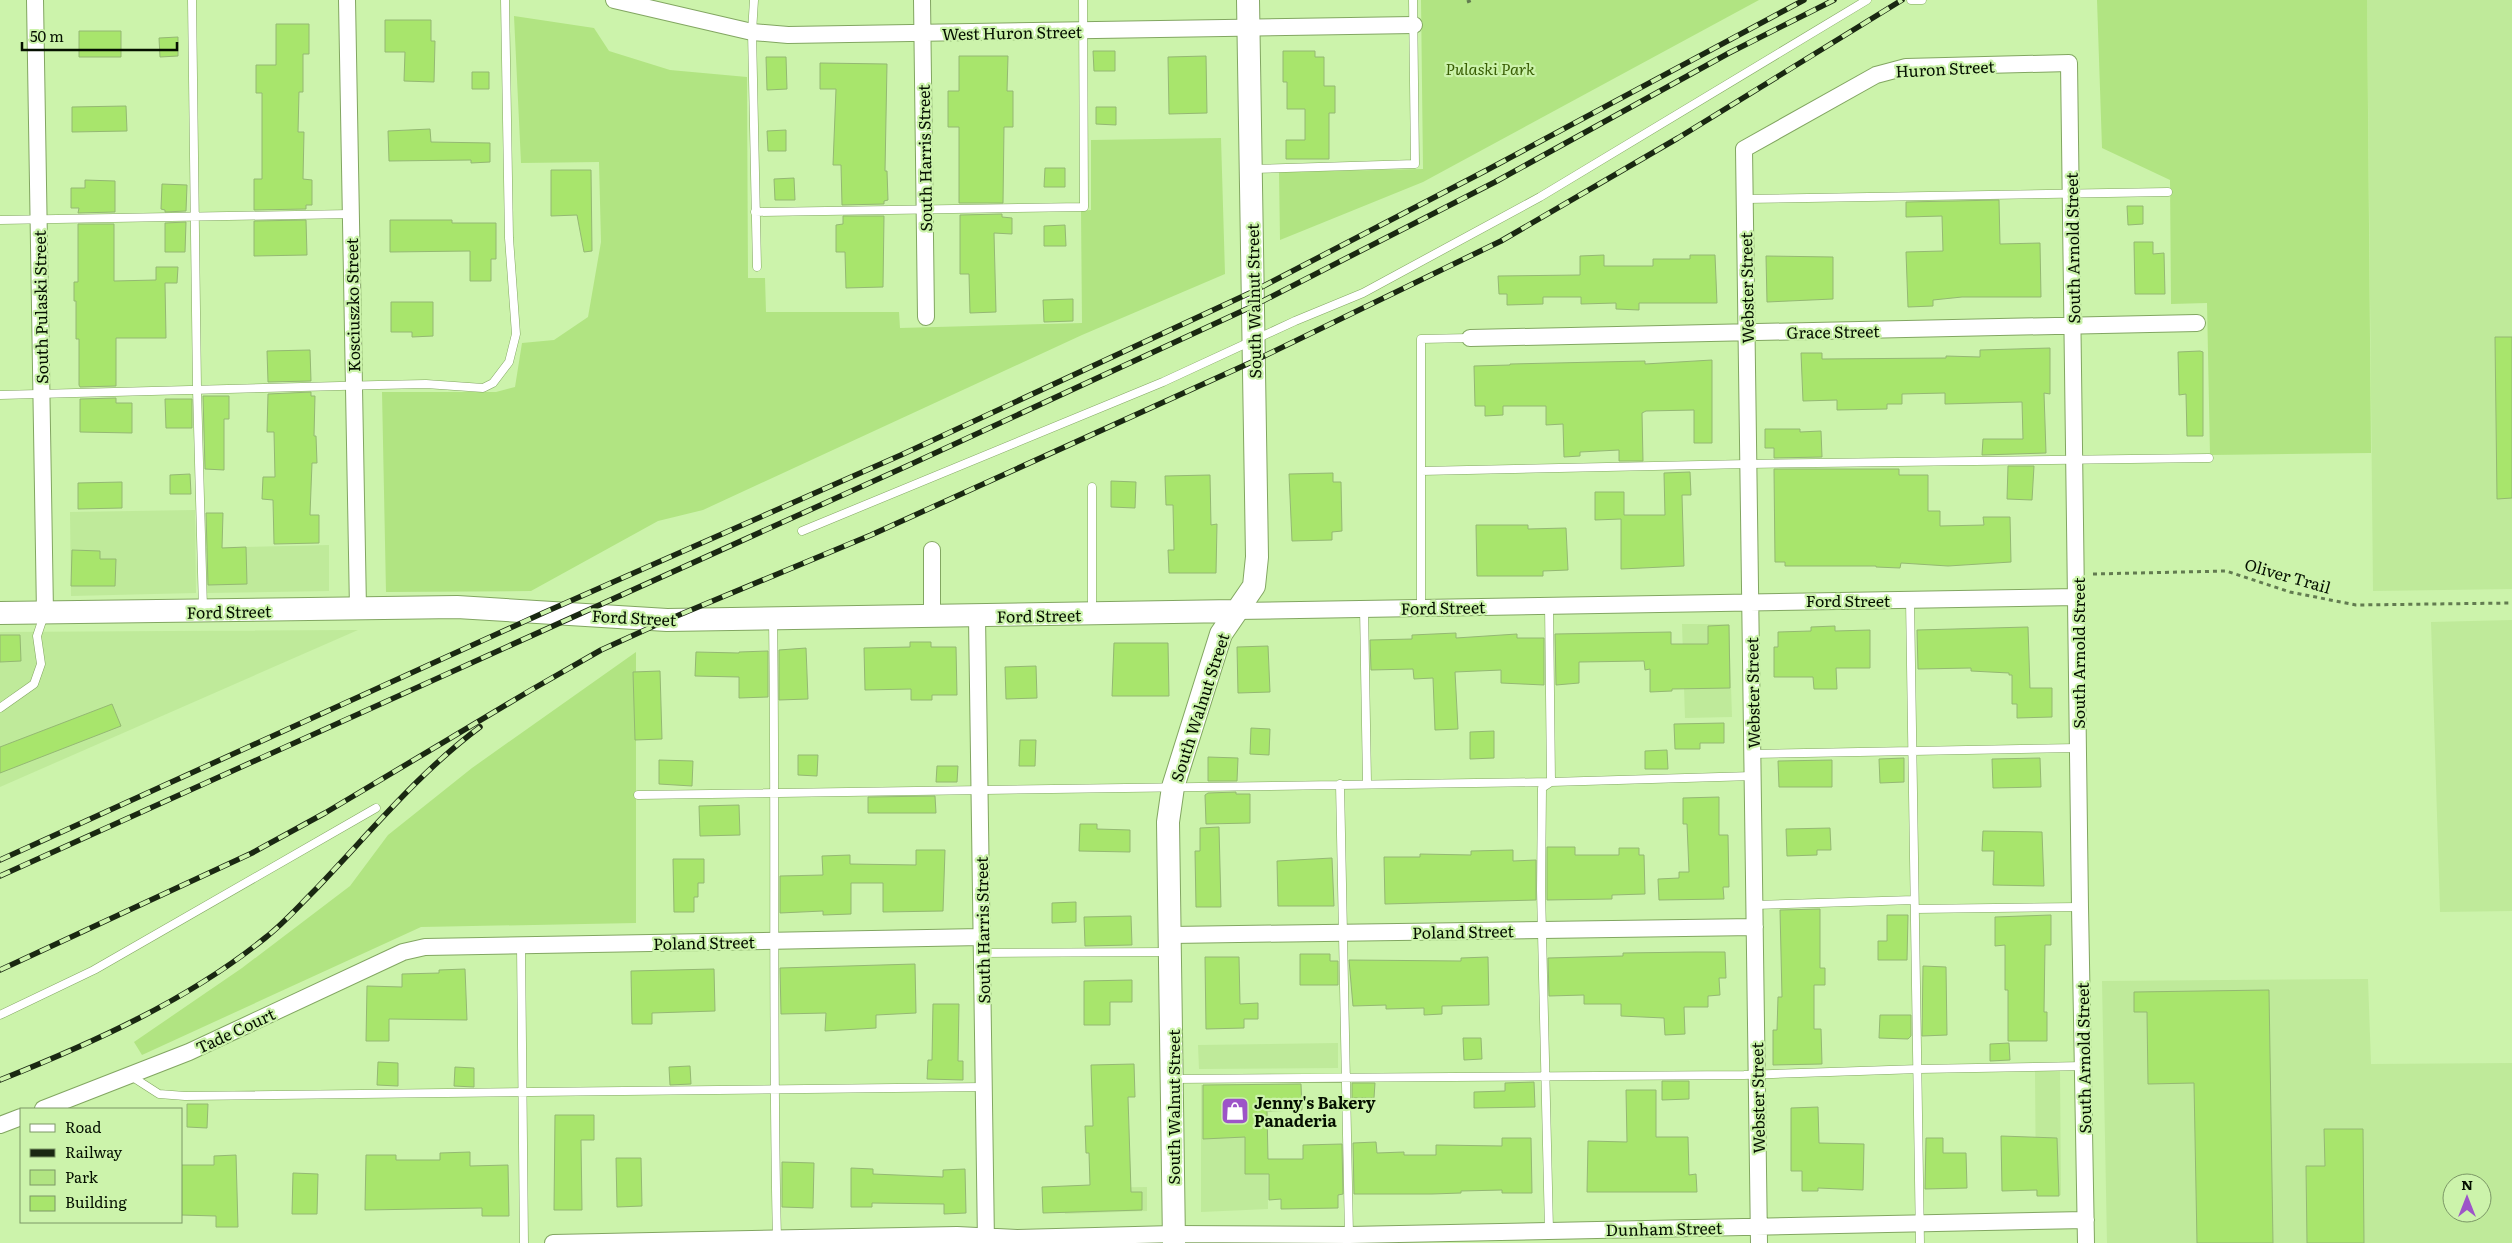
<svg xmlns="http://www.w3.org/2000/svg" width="2512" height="1243" viewBox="0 0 2512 1243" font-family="Literata,serif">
<rect width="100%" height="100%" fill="#ccf3ab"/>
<path fill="#bfea9a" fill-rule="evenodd" d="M2367 0H2512V589L2373 591Z
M195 510 196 593 71 596 70 512Z
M329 545V591L207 593 206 548Z
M2512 620V911L2440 912 2431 622Z
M1682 624H1729L1732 717 1685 718Z
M358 630 0 787V632Z
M2368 979 2371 1064 2512 1063V1243H2107L2102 981ZM2452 1183H2482V1213H2452Z
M1338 1043V1068L1199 1069 1198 1045Z
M2035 1071H2060L2061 1195H2036Z
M1201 1085H1267L1268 1209 1201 1212Z
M1147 1187V1211L1065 1214 1064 1188Z"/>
<path fill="#b1e482" d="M1421 0H1759L1423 182 1280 240 1279 172 1423 169Z
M2097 0H2367L2371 453 2210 455 2207 303 2171 304 2170 180 2102 148Z
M514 16 594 28 609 51 670 70 747 77 748 278H765L766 312H899L900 328 1082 323 1081 211 1091 210V140L1221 138 1225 274 1082 335 703 510 658 521 531 591 386 592 382 392H496L515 387 522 343 554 340 588 317 601 242 599 162 521 163Z
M636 652V923L421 927 142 1055 134 1042 242 968 350 886 388 835 472 768Z"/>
<path fill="#a8e56c" stroke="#94b873" d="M385 20H431V41H435L434 82 404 81 405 52H385Z
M276 24H309V54H303V92H299L298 132H304L303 179 312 180V205H306V209L254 210V179H262V93H256V65H276Z
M79 31H121V57H79Z
M178 37V56L160 57 159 38Z
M1093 51H1115V71H1094Z
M1283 51H1315V57H1324V86H1335V113H1329V159H1286V140H1305V109H1287V82H1283Z
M959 56H1008L1007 91H1013V127H1004L1003 203H959V127H948V91H959Z
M1206 56 1207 113 1169 114 1168 57Z
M766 57H786L787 89 767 90Z
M820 63 887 64 885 171H887L888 200 884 201V204L842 205 841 165H833L836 89H820Z
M472 72H489V89H472Z
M126 106 127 131 72 132V107Z
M1096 107H1116V125L1096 124Z
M430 129 431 142 490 143V162L471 163V160L389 161 388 131Z
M786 130V151H768L767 131Z
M1045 168H1065V187H1044Z
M551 170H591L592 251 584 252 577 215 551 216Z
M794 178 795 200H775L774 179Z
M85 180 115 181V212L78 213 79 208H71V188H85Z
M162 184 187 185 186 211 165 212V210L161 209Z
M1999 200 2000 244 2040 243 2041 297H1962L1933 300V306L1908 307 1906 252 1943 251 1942 216 1906 217V202Z
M2127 206H2143V224L2128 225Z
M1002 214V217L1012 218V234L994 233 996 312 970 313 969 274H960V215Z
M843 216H884L883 287 846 288 845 252H836V225L843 224Z
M306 220 307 255 254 256V221Z
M390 220H452V223H496V259H491V281H470V251L390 252Z
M186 222 185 252H165V223Z
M78 224H114V281L156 280V267H178L177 283H165L166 338H116V386L80 387 79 385V339H76V301H74V282H78Z
M1065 225 1066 246H1044V226Z
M2134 242H2153V254L2164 253 2165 294H2135Z
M1604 255V266H1653V259H1690V255H1715L1717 303H1639V310L1616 309V303L1581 304V297H1543V304L1507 305V294H1499L1498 276 1580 275V256Z
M1766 256 1833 257V299L1767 302Z
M1073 299V321L1044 322 1043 300Z
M391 302H433V336L412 337V332H391Z
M2495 337H2512V498L2497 499Z
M2050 348V394L2044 393 2046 453 1982 455 1983 439H2023L2022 402 1945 404V393L1902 394V404H1887V409L1837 410V400L1803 401 1801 353H1822V359L1946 358V356L1980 357V350Z
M310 350 311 381 268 382 267 351Z
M2200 351 2203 352V436H2187L2186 394 2179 395 2178 352Z
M1712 360V443H1694V410L1646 411 1642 413 1643 461H1619V450L1580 452V456L1564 457 1563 424 1546 425V406H1503V415L1485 416V406H1475L1474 366 1510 365V364L1645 361V364Z
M311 392V396H315L314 436H316L317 463H312L310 515H319V543L274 544 273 500 262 499 263 477H275L274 432H267L268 394Z
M203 396H229V419H224V470L205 469Z
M116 398V403H132V433L80 432V399Z
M165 399H192V428H166Z
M1765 429H1800V432L1821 431 1822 457 1774 458V448H1765Z
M2008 466H2034L2032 500 2007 499Z
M1774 469H1899V475H1928V511H1940V526L1984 525 1983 517H2010L2011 562 1948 566 1901 563 1900 568 1876 567V566H1785V562H1775Z
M1690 472 1691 495H1682L1684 566 1621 569V519L1595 520V492H1624V515H1665L1664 473Z
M1333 473V482H1341L1342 531 1332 532V540L1292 541 1289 474Z
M190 474 191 494H170V475Z
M1210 475 1211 525 1217 524 1216 573H1169L1168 550H1174L1173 505H1166L1165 476Z
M1111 481 1136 482 1135 508 1111 507Z
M122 482V508L78 509V483Z
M206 513H223L222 548 246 547 247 584 208 585Z
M1476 525H1528V529L1566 528 1568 570 1543 571V576H1477Z
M72 550 100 551V559H116L115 586H71Z
M1729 625 1730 688 1672 689V691L1650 692V669L1645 670 1644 661 1579 662V683L1556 685 1555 634 1671 632V644H1708V626Z
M1835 626V631L1870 630V668H1836L1837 689H1814L1813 677H1774V647H1778V632L1811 631V627Z
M2028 627 2030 688H2052V717L2017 718V704H2012V675H2009V673L1971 671V668L1918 669 1917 630Z
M1456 633V638L1517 634V638H1544V685L1501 683V670L1455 672 1458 729 1435 730 1433 678 1414 679 1413 669 1371 670 1370 640 1412 639V635Z
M0 635H20L21 661 0 662Z
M910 642H931V647H956L957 695H932V700H911V689L865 690 864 648 910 647Z
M1114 643H1168L1169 696H1112Z
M1268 646 1270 692 1238 693 1237 647Z
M806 648 808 699 779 700V650Z
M768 651V697L739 698V677L695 676 696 652 739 653V652Z
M1036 666 1037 698 1006 699 1005 667Z
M660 671 662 739 635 740 633 672Z
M112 704 121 726 0 773V747Z
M1724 723V743H1700V749H1675L1674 724Z
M1251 728 1270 729 1269 755 1250 754Z
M1494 731V758L1470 759V732Z
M1020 740H1036L1035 766H1019Z
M1667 750 1668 769H1645V751Z
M798 755H818L817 776 798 775Z
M1208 757 1238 758 1237 781H1208Z
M1904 758V782L1880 783 1879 759Z
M2040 758 2041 787 1993 788 1992 759Z
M659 760 693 761 692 786 659 784Z
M1832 760V787H1779L1778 761Z
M937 766H958L957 782H936Z
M1236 792V794H1250V823L1206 824 1205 795 1208 793Z
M935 796 936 813H868V797Z
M1719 797V835H1728L1729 887H1723L1724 899 1659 900 1658 879 1679 878V872H1689L1687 824H1683V798Z
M739 805 740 835 700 836 699 806Z
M1080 824H1097V829L1130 830V852L1079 851Z
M1219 827 1221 907H1196L1195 851H1200V828Z
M1830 828 1831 850H1817V855L1787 856 1786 829Z
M1983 831 2042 832 2044 886 1993 885 1994 851H1982Z
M1547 847H1575V855H1619V848H1639V855H1644L1645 894 1612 895V899L1547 900Z
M916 850H945L943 911 883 912V883H851V914L823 915V911L780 913V876L823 875 822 856 850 855V864L916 865Z
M1513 850V861L1536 860V900L1385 904 1384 857H1420V854L1471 855V851Z
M1332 858 1334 906H1278L1277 861Z
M673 859H704V883H698V897H694V912H674Z
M1076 902V922L1052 923V903Z
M1820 909V968H1825V985H1814V1029H1821L1822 1064 1773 1065V1030H1777L1778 997H1782L1780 910Z
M1887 915H1908L1907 960H1878V941H1887Z
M2051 915V945H2045L2044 1012H2047V1041H2008V990H2005V945L1995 946V917Z
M1131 916 1132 945 1085 946 1084 917Z
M1696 952H1725L1726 978H1719L1720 995 1708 996V1007H1684L1685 1034 1665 1035 1664 1018 1621 1016V1004H1584V995L1549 996 1548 958 1623 956V953Z
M1300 954H1330V961H1338V985H1300Z
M1205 957H1239L1240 1004 1258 1003V1019H1244V1028L1206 1029Z
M1488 957 1489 1005 1442 1006V1014L1424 1015V1008L1386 1009V1005L1353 1006 1349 960 1461 961V958Z
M915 964 916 1013 876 1015V1028L825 1031 826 1013 781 1014 780 968Z
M1923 966 1946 967 1947 1035 1922 1036Z
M465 969 467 1020 389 1019V1041H366L367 986 402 987V974L439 973V970Z
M714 969 715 1011 652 1013V1024H632L631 971Z
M1132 980V1002H1110V1025H1084V981Z
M2269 990 2273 1243H2197L2194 1083 2148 1084 2147 1012H2134V992Z
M933 1004H959L958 1061H963V1080L927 1079 928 1060H932Z
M1880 1015H1911V1036L1908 1039 1879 1038Z
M1463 1038H1481L1482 1059 1464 1060Z
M2009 1043 2010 1060 1990 1061V1044Z
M378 1062 398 1063V1086L377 1085Z
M1134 1064 1135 1097H1128L1131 1192H1142V1210L1043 1213 1042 1187 1090 1185 1089 1153H1086L1085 1126H1093L1091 1065Z
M690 1066 691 1084 670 1085 669 1067Z
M455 1067 474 1068V1087L454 1086Z
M1662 1081H1689V1099L1662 1100Z
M1534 1082 1535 1107 1474 1108V1092L1505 1091V1083Z
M1352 1083H1375L1374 1098H1352Z
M1301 1084 1302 1110 1267 1111 1268 1159H1303V1145L1342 1144 1343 1194 1338 1195V1208L1281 1209V1199L1269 1200V1174H1245V1137L1203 1139V1085Z
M1626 1090H1656V1137H1688L1689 1175 1696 1174 1697 1192H1587L1588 1141 1627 1142Z
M187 1104H208L207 1128 187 1127Z
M1818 1107 1819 1143 1864 1144 1863 1190 1818 1188V1191H1802V1171H1791V1108Z
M555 1115H594V1140H581L582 1210H554Z
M2324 1129H2363L2364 1243H2307L2306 1166H2325Z
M2001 1136 2057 1138 2059 1196H2037V1190L2002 1191Z
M1502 1138H1531L1532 1193H1502V1190L1461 1191V1193L1432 1194H1354L1353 1143 1376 1142 1377 1153 1404 1152V1155H1436V1145L1502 1146Z
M1926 1138H1943V1153H1966L1967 1188 1925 1189Z
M470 1152V1166L508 1165 509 1216H482V1208L365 1210 366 1155H396V1160H440V1153Z
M236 1155 238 1227H216V1216L181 1215V1165H214V1156Z
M616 1158H641L642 1206 617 1207Z
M782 1162 814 1163 813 1208 782 1207Z
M851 1168 873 1169V1174L943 1177V1170L965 1169 966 1213 944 1214V1204L872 1203V1207H851Z
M293 1173 318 1174 317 1214H292Z"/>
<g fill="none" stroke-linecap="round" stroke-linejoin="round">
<defs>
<path id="lane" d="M192 0 197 389 203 609
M754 0 752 32 757 267
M1911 0H1922
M1252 169 1415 164 1413 0
M1745 199 2168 192
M755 212 1084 207 1083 0
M0 220 351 214
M0 395 378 385 426 384 483 388 493 383 509 362 516 334 509 238 505 0
M1421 471 1748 464 2209 458
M1092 487V612
M802 531 1163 382 1295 321 1363 293 1540 197 1867 0
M1910 600 1920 1243
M1364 608 1367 783
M1421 608V339L1470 338
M773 620C776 826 772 1032 777 1239
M0 708 34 684 41 664 37 636 44 615
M1752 754 2078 748
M1340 784 1349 1235
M638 795 1551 782 1753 776
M1754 905 1914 900
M1915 909 2080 907
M521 946 524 1243
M982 953 1168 952
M0 1015 94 970 376 808
M131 1076 159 1094 185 1096 984 1087
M1174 1079 1744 1075 1919 1069 2084 1066
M1549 1230 1541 890 1542 788 1551 782 1549 605"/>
<path id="street" d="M35 0 45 613
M347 0 358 609
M614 0 752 32 788 35 1414 25
M922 0 926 317
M1470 338 2197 323
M932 550V617
M1235 611 2077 597
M977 616 986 1243
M1171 935 1755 927
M43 1109 189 1052 403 952 425 947 982 937
M0 1125 21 1117
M553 1243 957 1235 1017 1238 1174 1234 1349 1235 2086 1220
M1759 1243 1744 149 1876 75 1906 67 2069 63 2080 907 2086 1243"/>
<path id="secondary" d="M0 613 457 607 667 620 1235 611
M1174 1243 1168 822 1173 787 1221 634 1254 586 1257 557 1248 0"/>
</defs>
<use href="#lane" stroke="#82a661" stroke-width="9"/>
<use href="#street" stroke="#82a661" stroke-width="18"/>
<use href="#secondary" stroke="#82a661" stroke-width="24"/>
<path stroke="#627b50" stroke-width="3" stroke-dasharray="4 4" stroke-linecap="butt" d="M1467 2 1472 0
M2093 574 2226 571 2290 592 2356 605 2512 603"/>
<use href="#lane" stroke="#fff" stroke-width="8"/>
<use href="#street" stroke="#fff" stroke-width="16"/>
<use href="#secondary" stroke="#fff" stroke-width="22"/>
<defs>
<path id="rail" d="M0 860 543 613 901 455 1252 292 1487 170 1804 0
M0 876 907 466 1253 306 1495 182 1729 53 1834 0
M0 970 252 853 325 813 531 690 601 650 667 620 871 535 1254 361 1501 241 1678 138 1902 0
M0 1080C92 1043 187 1001 265 938 283 924 298 907 314 891 368 835 418 773 480 727"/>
</defs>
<use href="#rail" stroke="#1a2812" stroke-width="5.5"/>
<use href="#rail" stroke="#ccf3ab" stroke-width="4" stroke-dasharray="11" stroke-linecap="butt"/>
</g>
<defs>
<symbol id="shop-square" viewBox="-11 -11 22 22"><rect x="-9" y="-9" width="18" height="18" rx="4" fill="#9d54c8" stroke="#ccf3ab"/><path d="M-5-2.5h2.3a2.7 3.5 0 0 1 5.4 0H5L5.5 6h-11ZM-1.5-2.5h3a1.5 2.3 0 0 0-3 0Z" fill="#fff"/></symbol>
</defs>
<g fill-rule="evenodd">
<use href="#shop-square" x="1219" y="1095" width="32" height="32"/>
</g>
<g text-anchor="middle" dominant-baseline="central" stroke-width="4.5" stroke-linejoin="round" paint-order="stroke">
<g font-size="16" fill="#051000" stroke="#ccf3ab">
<text transform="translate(1012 32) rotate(-1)">West Huron Street</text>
<text transform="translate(1945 68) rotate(-3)">Huron Street</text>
<text transform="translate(924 158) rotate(-91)">South Harris Street</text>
<text transform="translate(2072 248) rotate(-91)">South Arnold Street</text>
<text transform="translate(1746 288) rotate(-91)">Webster Street</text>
<text transform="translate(1253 301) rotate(-91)">South Walnut Street</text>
<text transform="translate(352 305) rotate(-91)">Kosciuszko Street</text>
<text transform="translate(40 307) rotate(-91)">South Pulaski Street</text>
<text transform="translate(1833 331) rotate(-1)">Grace Street</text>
<text transform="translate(2288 575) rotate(16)">Oliver Trail</text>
<text x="1848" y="600">Ford Street</text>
<text transform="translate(1443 607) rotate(-1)">Ford Street</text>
<text transform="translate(229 611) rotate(-1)">Ford Street</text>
<text transform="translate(1039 615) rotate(-1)">Ford Street</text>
<text transform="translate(634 617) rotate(3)">Ford Street</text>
<text transform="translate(2078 653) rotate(-90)">South Arnold Street</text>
<text transform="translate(1752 693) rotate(-91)">Webster Street</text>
<text transform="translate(1199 707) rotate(-72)">South Walnut Street</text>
<text transform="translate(982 930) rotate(-91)">South Harris Street</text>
<text transform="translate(1463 931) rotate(-1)">Poland Street</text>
<text transform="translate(704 942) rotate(-1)">Poland Street</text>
<text transform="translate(235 1030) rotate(-25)">Tade Court</text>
<text transform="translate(2083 1058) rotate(-91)">South Arnold Street</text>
<text transform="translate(1757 1098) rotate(-91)">Webster Street</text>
<text transform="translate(1173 1107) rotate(-90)">South Walnut Street</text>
<text transform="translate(1664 1228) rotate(-1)">Dunham Street</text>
</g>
<g font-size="16" font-style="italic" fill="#385d03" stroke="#ccf3ab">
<text x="1490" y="68">Pulaski Park</text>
</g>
<g font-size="16" font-weight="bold" fill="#051000" stroke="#ccf3ab" text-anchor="start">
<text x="1254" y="1102">Jenny's Bakery<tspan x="1254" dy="18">Panaderia</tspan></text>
</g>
</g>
<rect x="20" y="1108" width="162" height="115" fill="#ccf3ab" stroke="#7c9867"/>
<rect x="30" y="1124" width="25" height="8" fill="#ffffff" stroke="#7c9867"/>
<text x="65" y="1133" font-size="15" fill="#051000">Road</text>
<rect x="30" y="1149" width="25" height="8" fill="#1a2812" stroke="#7c9867"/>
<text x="65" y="1158" font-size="15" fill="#051000">Railway</text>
<rect x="30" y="1170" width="25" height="15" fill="#b1e482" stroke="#7c9867"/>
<text x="65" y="1183" font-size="15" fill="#051000">Park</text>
<rect x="30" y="1196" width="25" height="15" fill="#a8e56c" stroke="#7c9867"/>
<text x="65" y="1208" font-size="15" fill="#051000">Building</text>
<g transform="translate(2467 1198)"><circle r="24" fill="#ccf3ab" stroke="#7c9867"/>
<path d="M0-4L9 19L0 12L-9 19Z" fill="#9d54c8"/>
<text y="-8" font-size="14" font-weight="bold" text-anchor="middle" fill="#051000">N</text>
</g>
<path d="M22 42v8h155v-8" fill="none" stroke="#051000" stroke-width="2.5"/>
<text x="30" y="42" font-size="15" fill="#051000" stroke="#ccf3ab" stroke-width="4" paint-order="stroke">50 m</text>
</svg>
